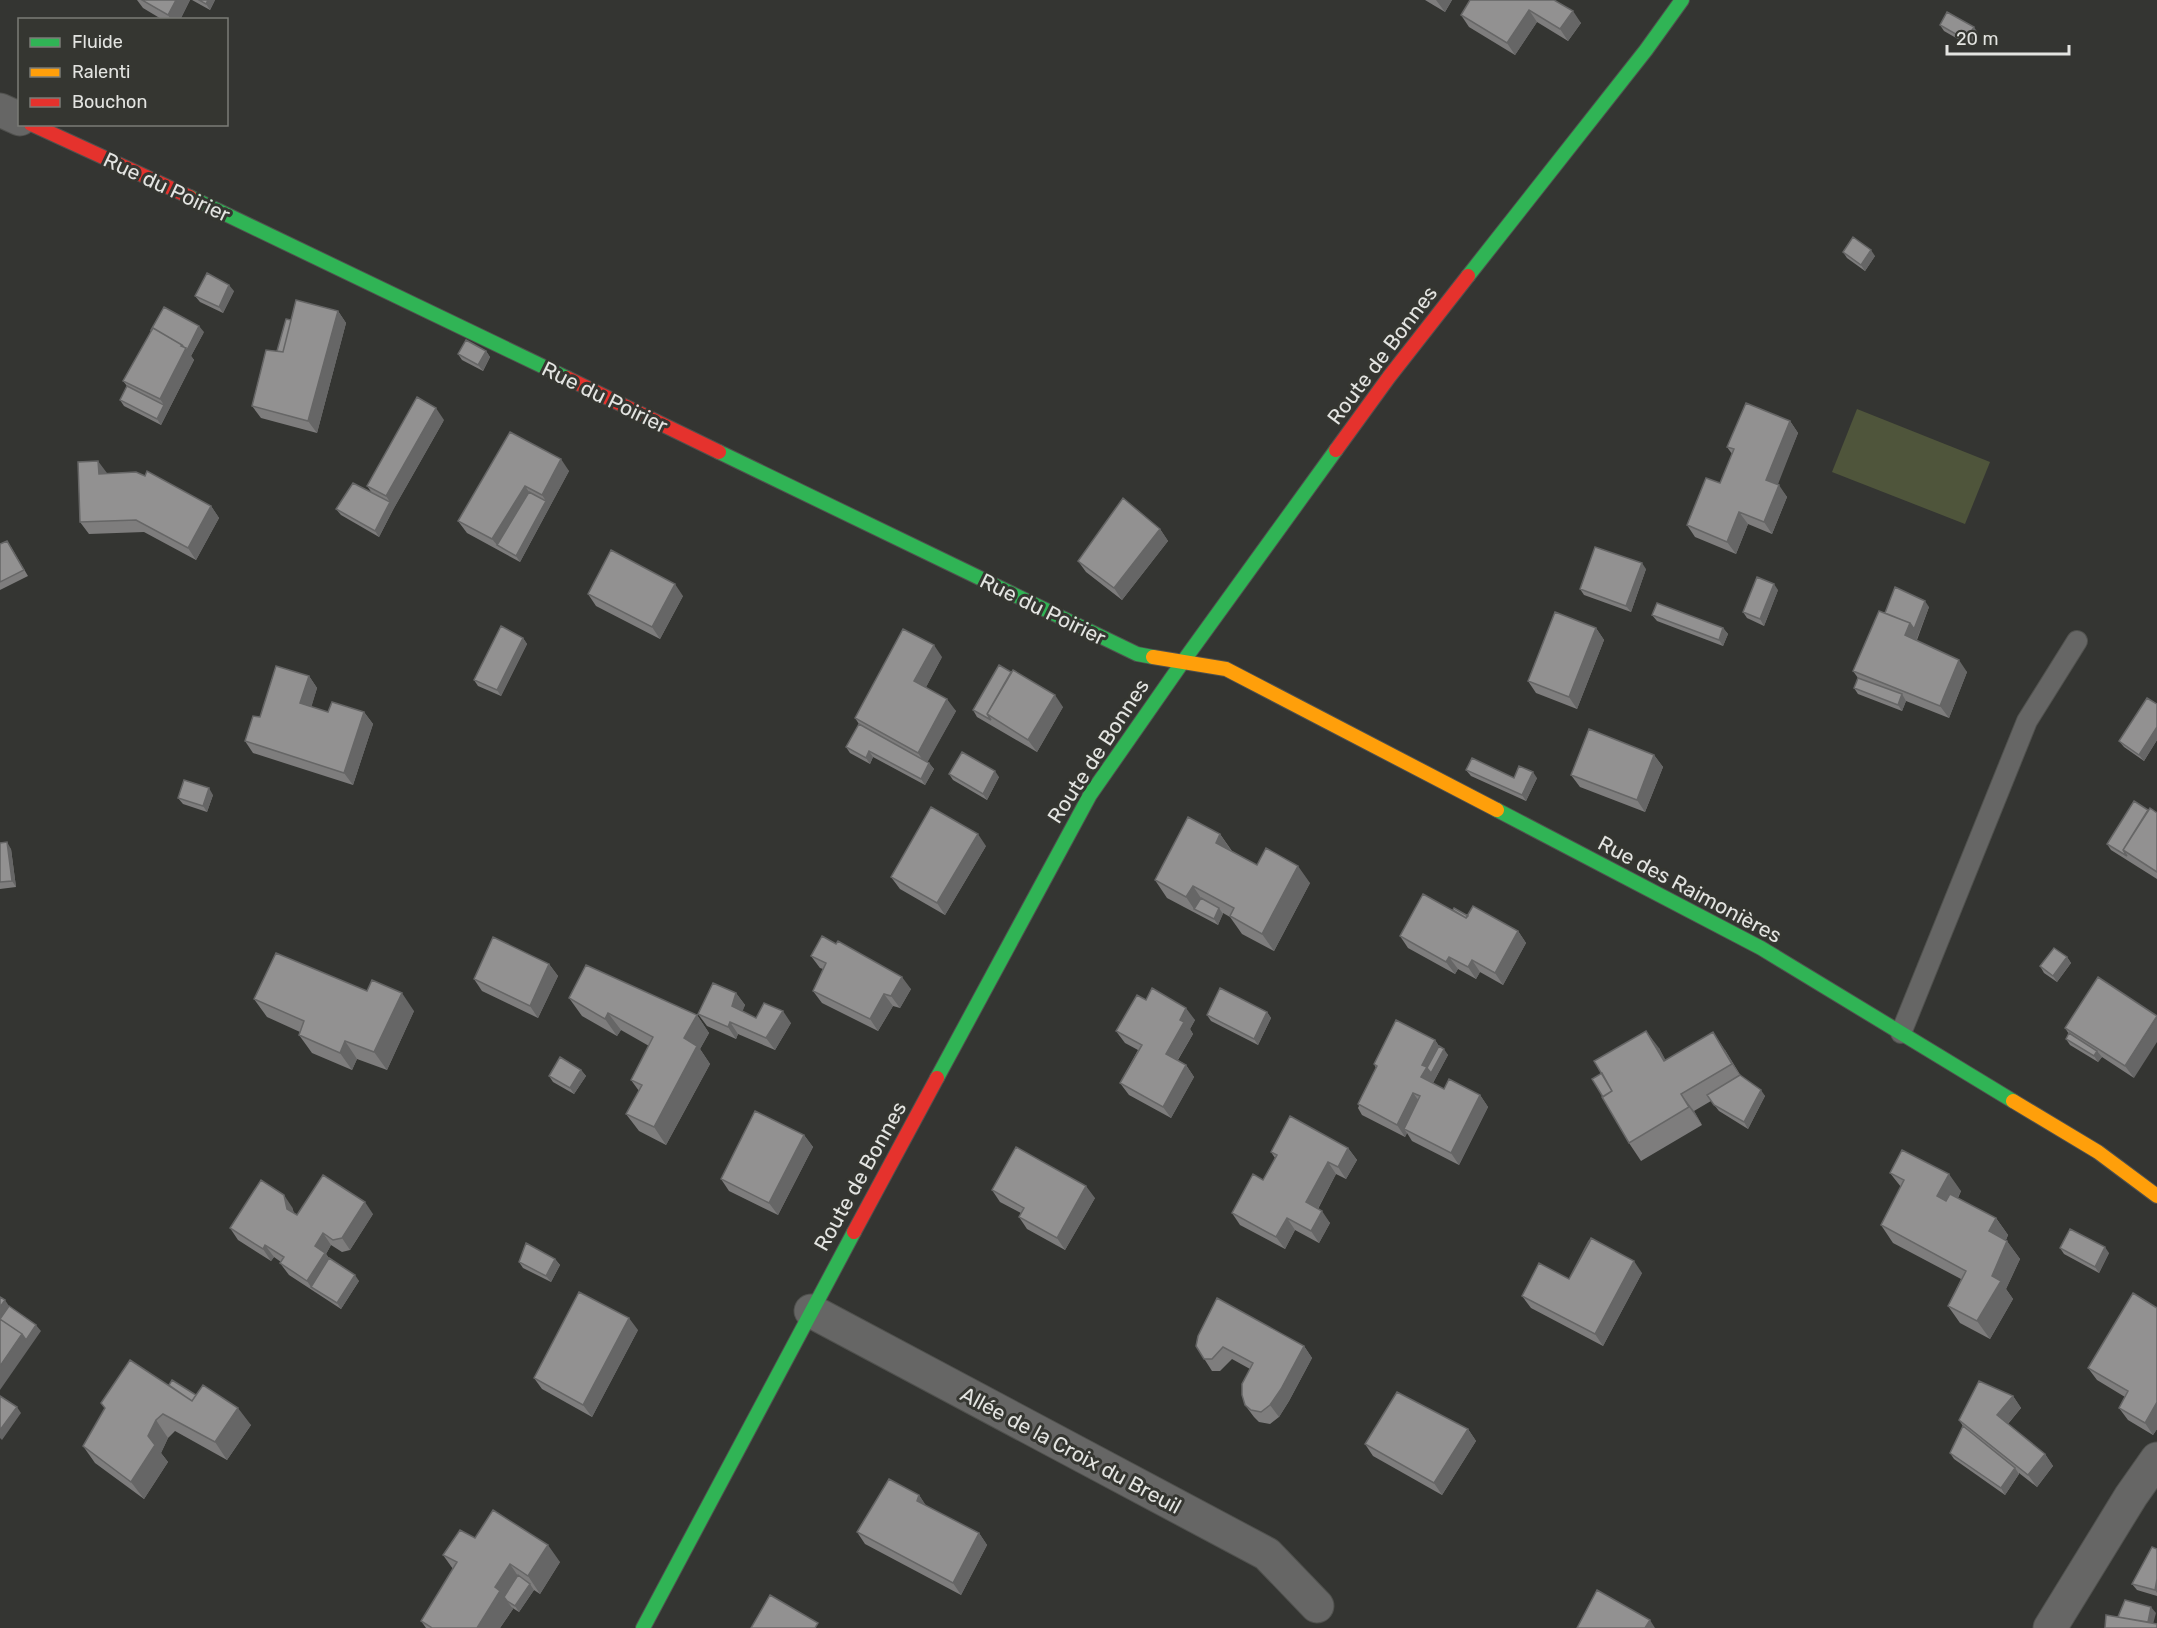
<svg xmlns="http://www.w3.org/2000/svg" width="2157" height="1628" viewBox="0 0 2157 1628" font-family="Rubik,sans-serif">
<rect width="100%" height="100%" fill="#343532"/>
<path fill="#4f553b" d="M1857 409 1990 462 1965 524 1832 472Z"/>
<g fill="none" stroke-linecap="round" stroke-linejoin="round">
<defs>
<path id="lane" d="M1901 1033 2027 721 2077 641"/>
<path id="street" d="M0 110 20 119
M811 1311 1267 1554 1317 1606
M2050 1628 2131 1496 2157 1459"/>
<path id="fast" d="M190 197 567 378
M1468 276 1646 50 1682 0
M719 452 1137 654 1153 657
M1497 810 1761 948 2013 1101
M937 1078 1090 795 1182 663 1336 450
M643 1628 854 1232"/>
<path id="slow" d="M1153 657 1226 669 1497 810
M2013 1101 2098 1152 2157 1196"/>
<path id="jam" d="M31 124 190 197
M567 378 719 452
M1336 450 1389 377 1468 276
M854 1232 937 1078"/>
</defs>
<use href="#lane" stroke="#50514e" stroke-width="22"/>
<use href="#street" stroke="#50514e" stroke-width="35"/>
<use href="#fast" stroke="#50514e" stroke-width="16"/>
<use href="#slow" stroke="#50514e" stroke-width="16"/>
<use href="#jam" stroke="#50514e" stroke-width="16"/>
<use href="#lane" stroke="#666665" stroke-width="20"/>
<use href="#street" stroke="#666665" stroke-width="33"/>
<use href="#fast" stroke="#30b455" stroke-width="14"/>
<use href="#slow" stroke="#ff9f0a" stroke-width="14"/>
<use href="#jam" stroke="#e5322d" stroke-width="14"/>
</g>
<path fill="#7e7d7d" d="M137 0H190L180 20H163L143 8Z
M192 0H215L210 10Z
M1425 0H1452L1445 12Z
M1554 0 1581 23 1568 41 1537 22 1515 55 1469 27 1461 15Z
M1940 25 1978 33 1970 46 1944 31Z
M1843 252 1875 256 1865 271 1847 258Z
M234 291 223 313 200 302 195 296Z
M338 311 346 323 317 433 261 418 252 406 291 320Z
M204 332 191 356 194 360 161 425 124 406 120 400 127 386 123 381Z
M486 351 490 357 483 371 462 360 458 354Z
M444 420 394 508 379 537 341 515 336 509 372 493 367 486Z
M1790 421 1798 433 1777 484 1787 497 1772 534 1748 524 1736 554 1695 537 1687 525 1720 483 1732 454 1727 447Z
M510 432 569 471 520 562 467 533 458 521Z
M107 473 145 476 211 506 219 518 196 560 144 532 89 534 80 522Z
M1160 529 1168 541 1122 600 1086 572 1078 561Z
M0 544 11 547 28 576 0 590Z
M1646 569 1631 612 1584 595 1580 589Z
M1778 590 1764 626 1747 618 1743 612Z
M588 594 683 596 660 639 596 606Z
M1929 607 1917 640 1967 672 1949 718 1906 701 1902 711 1858 694 1854 688 1858 678 1853 671 1885 613Z
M1652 615 1723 628 1728 634 1723 646 1657 621Z
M1596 628 1604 640 1577 709 1536 693 1528 681Z
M523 638 527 644 501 696 478 686 474 680Z
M942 657 926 687 956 711 927 762 929 763 934 769 925 785 873 757 870 764 850 753 846 747 859 724 855 718Z
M309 676 317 688 311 707 328 712H364L373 724 353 785 253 753 245 741 260 717Z
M2157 704V740L2144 761 2124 747 2119 741Z
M1063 707 1037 752 977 717 973 710Z
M1654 755 1663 767 1645 812 1580 787 1571 775Z
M1466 770 1514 778H1537L1526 801 1471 776Z
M949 774 999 777 987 800 953 780Z
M213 795 207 812 183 804 178 798Z
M2148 810 2157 813V879L2111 850 2107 844Z
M1220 834 1232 851 1257 865 1310 883 1274 951 1242 934 1230 917 1223 913 1218 925 1167 898 1155 880Z
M0 843 11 849 16 887 0 889Z
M986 846 945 915 900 889 891 877Z
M1453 910 1518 931 1526 943 1503 985 1480 972 1476 979 1458 969 1455 974 1408 948 1400 936Z
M811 956 911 989 900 1008 893 1006 878 1031 822 1003 813 991 823 969 820 968Z
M2067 957 2071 963 2057 982 2044 973 2040 966Z
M549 964 558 976 538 1018 482 991 474 979Z
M2098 977 2134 1078 2102 1057 2098 1062 2070 1045 2066 1039 2069 1034 2065 1028Z
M736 993 745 1005 742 1011 756 1018 791 1023 775 1050 738 1034 736 1039 707 1026 698 1014Z
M569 998 697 1015 709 1033 700 1049 710 1064 666 1145 639 1131 626 1114 639 1091 631 1080 649 1046 621 1030 617 1036 582 1016Z
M254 999 414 1011 387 1070 357 1059 352 1070 312 1053 299 1035 300 1032 267 1017Z
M1146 1000 1195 1020 1190 1029 1193 1034 1178 1060 1186 1065 1194 1077 1171 1118 1129 1095 1120 1083 1138 1050 1125 1043 1116 1031Z
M1267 1012 1271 1018 1258 1045 1211 1021 1207 1015Z
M1435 1040 1439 1046 1448 1055 1433 1083 1444 1089 1480 1095 1488 1107 1459 1165 1412 1141 1407 1133 1405 1137 1362 1115 1358 1108 1359 1106 1358 1104 1376 1068 1374 1064Z
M1659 1048 1665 1060 1725 1050 1741 1076 1765 1096 1748 1129 1719 1111 1711 1101 1694 1111 1702 1125 1641 1161 1629 1143Z
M581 1070 586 1076 574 1094 553 1082 549 1076Z
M804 1135 813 1147 778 1215 729 1191 721 1179Z
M1348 1148 1357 1160 1346 1179 1336 1174 1318 1209 1330 1223 1319 1243 1295 1230 1285 1249 1240 1225 1232 1213 1263 1180 1275 1158 1271 1152Z
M1890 1173 1961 1191 1958 1198 1996 1218 2008 1235 2006 1240 2020 1259 2006 1289 2013 1299 1990 1339 1960 1323 1948 1306 1961 1279 1893 1243 1881 1225 1901 1187Z
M992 1190 1095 1198 1065 1250 1027 1229 1019 1217 1021 1213 1000 1202Z
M292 1207 294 1213 297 1215 373 1214 350 1250 342 1252 331 1245 326 1254 329 1258 359 1281 341 1309 289 1275 280 1263 281 1262 274 1257 271 1261 238 1240 230 1228Z
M2060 1248 2109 1253 2099 1273 2064 1254Z
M555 1259 560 1265 551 1282 523 1268 519 1262Z
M1642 1273 1603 1346 1531 1308 1522 1296 1569 1279Z
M2157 1308V1429L2153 1435 2128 1420 2119 1408 2125 1397 2097 1380 2088 1368Z
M638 1330 592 1417 542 1389 534 1378Z
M1196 1346H1304L1312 1358 1289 1401 1279 1417 1270 1424 1259 1422 1254 1417 1245 1405 1250 1369 1232 1359 1220 1371H1212Z
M169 1386 196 1395 251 1425 227 1460 175 1431 168 1438 161 1453 168 1462 144 1499 95 1463 83 1446Z
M2013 1396 2021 1408 2008 1424 2045 1454 2053 1466 2037 1487 2019 1473V1474L2005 1495 1954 1459 1950 1453 1963 1426 1959 1420Z
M1468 1429 1476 1441 1442 1495 1373 1456 1365 1444Z
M919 1495 926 1506 979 1533 987 1545 961 1595 865 1544 857 1532Z
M475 1538 560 1562 540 1594 534 1590 519 1612 511 1607 513 1609 500 1628H426L421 1621 453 1569 443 1555Z
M2157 1549V1596L2137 1590 2132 1584Z"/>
<path fill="#666" d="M176 0H190L180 20H171L168 15Z
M208 0H215L210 10 206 4Z
M1436 0H1452L1445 12Z
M1529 10 1537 22 1515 55 1507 43Z
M1573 11 1581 23 1568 41 1560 29Z
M1974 27 1978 33 1970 46 1966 40Z
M1871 250 1875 256 1865 271 1861 265Z
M229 285 234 291 223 313 219 307Z
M338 311 346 323 317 433 308 421Z
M199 326 204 332 191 356 194 360 161 425 157 419 164 405 160 399 181 346Z
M486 351 490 357 483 371 478 365Z
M436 408 444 420 394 508 379 537 375 531 390 502 386 496Z
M1790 421 1798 433 1775 492 1766 480Z
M561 459 569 471 520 562 516 556 546 501 542 495Z
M98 461 107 473V486L99 474Z
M1779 485 1787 497 1772 534 1764 522Z
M525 486 533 498 497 545 492 539Z
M211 506 219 518 196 560 188 548Z
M1739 512 1748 524 1736 554 1727 542Z
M1160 529 1168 541 1122 600 1114 588Z
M1642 563 1646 569 1631 612 1626 606Z
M675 584 683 596 660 639 652 627Z
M1774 584 1778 590 1764 626 1760 619Z
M1925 601 1929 607 1914 646 1905 635 1910 623Z
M1596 628 1604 640 1577 709 1569 697Z
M1723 628 1728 634 1723 646 1719 640Z
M523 638 527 644 501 696 497 690Z
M934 645 942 657 923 693 914 681Z
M1959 660 1967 672 1949 718 1940 706Z
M309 676 317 688 309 715 300 703Z
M1902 694 1906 701 1902 711 1898 705Z
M1055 695 1063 707 1037 752 1028 740Z
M947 699 956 711 926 765 918 753Z
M364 712 373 724 353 785 344 773Z
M2157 727V740L2144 761 2139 755Z
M869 751 873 757 870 764 866 758Z
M1654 755 1663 767 1645 812 1637 800Z
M929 763 934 769 925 785 921 779Z
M995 771 999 777 987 800 983 794Z
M1533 772 1537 778 1526 801 1522 795Z
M209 788 213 795 207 812 203 806Z
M978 834 986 846 945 915 937 903Z
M1220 834 1232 852 1216 843Z
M7 842 11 849 16 887 12 881Z
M1298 866 1310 883 1274 951 1262 934Z
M1193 886 1205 904 1194 909 1186 897Z
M1219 908 1223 914 1218 925 1214 919Z
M1518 931 1526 943 1503 985 1495 973Z
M1449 957 1458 969 1455 974 1446 962Z
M2067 957 2071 963 2057 982 2053 976Z
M1472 960 1480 972 1476 979 1468 967Z
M549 964 558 976 538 1018 530 1006Z
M902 977 911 989 900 1008 891 996Z
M402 993 414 1011 387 1070 374 1052Z
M736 993 745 1005 740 1018 732 1006Z
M884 994 893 1006 878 1031 870 1019Z
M1186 1008 1195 1020 1190 1029 1193 1034 1174 1066 1166 1054 1180 1020Z
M783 1011 791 1023 775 1050 766 1038Z
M1267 1012 1271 1018 1258 1045 1254 1039Z
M608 1013 621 1030 617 1036 605 1019Z
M697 1015 709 1033 700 1049 710 1064 666 1145 654 1127 684 1038Z
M2157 1017V1042L2134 1078 2125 1066Z
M730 1022 738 1034 736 1039 728 1027Z
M1646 1031 1659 1048 1676 1079 1664 1061Z
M1713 1032 1725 1050 1744 1082 1732 1064Z
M1435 1040 1442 1051 1444 1049 1448 1055 1435 1079 1431 1073 1435 1079 1430 1089 1421 1077 1422 1065Z
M345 1041 357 1059 352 1070 340 1053Z
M2097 1051 2102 1057 2098 1062 2094 1056Z
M1186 1065 1194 1077 1171 1118 1163 1107Z
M581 1070 586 1076 574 1094 570 1088Z
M1761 1090 1765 1096 1748 1129 1744 1122Z
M1413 1093 1422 1105 1404 1129 1407 1133 1405 1137 1397 1125Z
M1681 1094 1694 1111 1702 1125 1689 1107Z
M1480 1095 1488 1107 1459 1165 1451 1153Z
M804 1135 813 1147 778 1215 769 1203Z
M1348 1148 1357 1160 1346 1179 1338 1167Z
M1328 1162 1336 1174 1315 1214 1306 1202Z
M1949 1174 1961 1191 1949 1214 1937 1196Z
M1086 1186 1095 1198 1065 1250 1057 1238Z
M284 1195 292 1207 296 1221 287 1209Z
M365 1202 373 1214 350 1250 342 1238Z
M1322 1211 1330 1223 1319 1243 1311 1231Z
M1287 1218 1295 1230 1285 1249 1276 1237Z
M1996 1218 2008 1235 2002 1249 1989 1231Z
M323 1233 331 1245 326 1254 334 1265 311 1287 307 1281 315 1246Z
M2007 1241 2020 1259 2006 1289 2013 1299 1990 1339 1977 1321 1992 1276Z
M265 1245 274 1257 271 1261 263 1249Z
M2105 1247 2109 1253 2099 1273 2095 1267Z
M555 1259 560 1265 551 1282 546 1276Z
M1634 1261 1642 1273 1603 1346 1595 1334Z
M355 1275 359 1281 341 1309 337 1303Z
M5 1300 13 1312 0 1322V1307Z
M629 1318 638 1330 592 1417 583 1405Z
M36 1325 41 1331 0 1390V1366L22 1334Z
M1304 1346 1312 1358 1289 1401 1279 1417 1270 1405Z
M2013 1396 2021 1408 2005 1427 1997 1415Z
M2157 1402V1429L2153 1435 2145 1423Z
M17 1407 21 1413 2 1440 0 1438V1430Z
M238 1408 251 1425 227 1460 215 1442Z
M156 1420 168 1438 161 1453 168 1462 144 1499 131 1482 148 1436Z
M1468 1429 1476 1441 1442 1495 1434 1483Z
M2045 1454 2053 1466 2037 1487 2028 1475Z
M2015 1468 2019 1474 2005 1495 2001 1488Z
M919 1495 927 1507 917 1501Z
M979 1533 987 1545 961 1595 953 1583Z
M548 1545 560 1562 540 1594 528 1576Z
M510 1564 522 1582 507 1601 513 1609 500 1628H477L495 1587Z
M2157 1579V1593L2155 1590Z
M530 1584 534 1590 519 1612 515 1606Z
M2151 1607 2156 1613 2152 1628H2146Z
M1650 1620 1655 1628H1645Z"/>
<path fill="#929191" stroke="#666" stroke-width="1.5" d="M142 0H176L168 15Z
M199 0H208L206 4Z
M1470 0H1554L1573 11 1560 29 1529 10 1507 43 1461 15Z
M1947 12 1974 27 1966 40 1940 25Z
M1853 237 1871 250 1861 265 1843 252Z
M207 273 229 285 219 307 195 296Z
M296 300 338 311 308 421 252 406 266 350 283 352Z
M164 307 199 326 187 350 182 345 153 328 152 330H151Z
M286 319 291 320 283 352 277 351Z
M153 328 182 345 181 346 186 348 160 399 123 381Z
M466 340 486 351 478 365 458 354Z
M127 386 164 405 157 419 120 400Z
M417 397 436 408 386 496 367 486Z
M1746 403 1790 421 1766 480 1779 485 1764 522 1739 512 1727 542 1687 525 1706 478 1720 483 1734 449 1727 447Z
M510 432 561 459 542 495 525 486 492 539 458 521Z
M98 461 99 474 136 472 145 476 147 471 211 506 188 548 136 520 80 522 78 462Z
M353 483 390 502 375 531 336 509Z
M529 492 546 501 516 556 497 545Z
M1123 498 1160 529 1114 588 1078 561Z
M7 541 24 570 0 582V544Z
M1595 547 1642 563 1626 606 1580 589Z
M611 550 675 584 652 627 588 594Z
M1757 577 1774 584 1760 619 1743 612Z
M1895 587 1925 601 1914 629 1910 623 1885 613Z
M1657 603 1723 628 1719 640 1652 615Z
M1879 611 1910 623 1905 635 1959 660 1940 706 1853 671Z
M1555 612 1596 628 1569 697 1528 681Z
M501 626 523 638 497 690 474 680Z
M903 629 934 645 914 681 947 699 918 753 855 718Z
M999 665 1011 672 987 714 991 720 973 710Z
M276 666 309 676 300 703 328 712 332 702 364 712 344 773 245 741 253 716 260 717Z
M1013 670 1055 695 1028 740 987 714Z
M1858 678 1902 694 1898 705 1854 688Z
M2147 698 2157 704V727L2139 755 2119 741Z
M859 724 929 763 921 779 869 751 866 758 846 747Z
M1589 729 1654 755 1637 800 1571 775Z
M962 752 995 771 983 794 949 774Z
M1472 758 1514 778 1519 766 1533 772 1522 795 1466 770Z
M184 780 209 788 203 806 178 798Z
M2134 801 2148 810 2123 850 2127 856 2107 844Z
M931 807 978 834 937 903 891 877Z
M2150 808 2157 813V872L2123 850Z
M1188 817 1220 834 1216 843 1257 865 1266 848 1298 866 1262 934 1230 916 1234 908 1193 886 1186 897 1155 880Z
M7 842 12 881 0 882V843Z
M1423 894 1466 918 1473 906 1518 931 1495 973 1472 960 1468 967 1449 957 1446 962 1400 936Z
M1201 898 1219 908 1214 919 1194 909Z
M1454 908 1468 916 1466 918 1453 910Z
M822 936 836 944 838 941 902 977 891 996 884 994 870 1019 813 991 826 963 811 956Z
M493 937 549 964 530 1006 474 979Z
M2054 948 2067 957 2053 976 2040 966Z
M276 953 367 991 372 980 402 993 374 1052 345 1041 340 1053 299 1035 304 1021 254 999Z
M586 965 697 1015 684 1038 697 1046 654 1127 626 1114 642 1085 631 1080 653 1037 608 1013 605 1019 569 998Z
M2098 977 2157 1016 2125 1066 2065 1028Z
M713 983 736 993 732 1006 756 1018 764 1003 783 1011 766 1038 730 1022 728 1027 698 1014Z
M1152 988 1186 1008 1180 1020 1184 1022 1166 1054 1186 1065 1163 1107 1120 1083 1142 1045 1116 1031 1137 995 1146 1000Z
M1220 988 1267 1012 1254 1039 1207 1015Z
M1396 1020 1435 1040 1422 1065 1427 1067 1421 1077 1444 1089 1449 1079 1480 1095 1451 1153 1404 1129 1420 1096 1413 1093 1397 1125 1358 1104 1377 1066 1374 1064Z
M1646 1031 1664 1061 1713 1032 1732 1064 1681 1094 1689 1107 1629 1143 1602 1097 1612 1091 1594 1061Z
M2069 1033 2097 1051 2094 1056 2066 1039Z
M1439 1046 1444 1049 1431 1073 1427 1068Z
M560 1057 581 1070 570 1088 549 1076Z
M1602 1073 1612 1091 1603 1097 1592 1079Z
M1740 1075 1761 1090 1744 1122 1714 1105 1707 1095Z
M755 1111 804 1135 769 1203 721 1179Z
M1290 1116 1348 1148 1338 1167 1328 1162 1306 1202 1322 1211 1311 1231 1287 1218 1276 1237 1232 1213 1253 1174 1263 1180 1277 1155 1271 1152Z
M1016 1147 1086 1186 1057 1238 1019 1217 1024 1208 992 1190Z
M1902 1150 1949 1174 1937 1196 1946 1201 1950 1194 1996 1218 1989 1231 2007 1241 1992 1276 2001 1281 1977 1321 1948 1306 1966 1271 1881 1225 1904 1180 1890 1173Z
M323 1175 365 1202 342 1238 333 1240 323 1233 315 1246 325 1253 307 1281 280 1263 284 1257 265 1245 263 1249 230 1228 261 1180 284 1195 287 1209 297 1215Z
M2070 1229 2105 1247 2095 1267 2060 1248Z
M1591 1238 1634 1261 1595 1334 1522 1296 1539 1263 1569 1279Z
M1589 1241H1590L1569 1279Z
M526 1243 555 1259 546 1276 519 1262Z
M329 1258 355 1275 337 1303 311 1287Z
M579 1292 629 1318 583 1405 534 1378Z
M2133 1293 2157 1308V1402L2145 1423 2119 1408 2128 1391 2088 1368Z
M0 1297 5 1300 0 1307Z
M1217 1298 1304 1346 1281 1389 1270 1405 1261 1412 1251 1410 1245 1405 1242 1395V1384L1253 1363 1223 1347 1212 1359H1204L1196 1346 1198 1336Z
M9 1306 36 1325 26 1340 22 1334 0 1319Z
M0 1319 22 1334 0 1366Z
M130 1360 192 1401 203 1385 238 1408 215 1442 163 1414 156 1420 148 1436 155 1445 131 1482 83 1446 105 1408 101 1403Z
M172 1380 196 1395 192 1401 169 1385Z
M1979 1381 2013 1396 1997 1415 2045 1454 2028 1475 1959 1420Z
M1397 1392 1468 1429 1434 1483 1365 1444Z
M0 1396 17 1407 0 1430Z
M1963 1426 2015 1468 2001 1488 1950 1453Z
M889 1479 919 1495 917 1501 979 1533 953 1583 857 1532Z
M493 1510 548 1545 528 1576 510 1564 495 1587 500 1591 477 1628H432L421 1621 457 1562 443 1555 460 1530 475 1538Z
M2152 1547 2157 1549V1579L2155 1590 2132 1584Z
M518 1575 530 1584 515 1606 507 1601 504 1597Z
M1597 1590 1650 1620 1645 1628H1577Z
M770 1595 818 1623 815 1628H751Z
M2125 1600 2151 1607 2148 1622 2118 1617Z
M2106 1615 2157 1624V1628H2105Z"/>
<g text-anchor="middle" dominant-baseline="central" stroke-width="6" stroke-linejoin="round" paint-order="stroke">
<g font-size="21" fill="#e3e4e1" stroke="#353631">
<text transform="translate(167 187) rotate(25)">Rue du Poirier</text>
<text transform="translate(1382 355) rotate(-53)">Route de Bonnes</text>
<text transform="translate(605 397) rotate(26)">Rue du Poirier</text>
<text transform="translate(1043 609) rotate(26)">Rue du Poirier</text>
<text transform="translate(1098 751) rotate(-57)">Route de Bonnes</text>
<text transform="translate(1690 889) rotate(28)">Rue des Raimonières</text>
<text transform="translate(860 1176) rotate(-61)">Route de Bonnes</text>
<text transform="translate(1071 1450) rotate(28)">Allée de la Croix du Breuil</text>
</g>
</g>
<rect x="18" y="18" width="210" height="108" fill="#353631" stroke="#7b7c77" stroke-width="1.5"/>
<rect x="30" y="38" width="30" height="9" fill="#30b455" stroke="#7b7c77" stroke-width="1.5"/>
<text x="72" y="48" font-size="18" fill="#e3e4e1">Fluide</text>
<rect x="30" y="68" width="30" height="9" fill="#ff9f0a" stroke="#7b7c77" stroke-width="1.5"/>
<text x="72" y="78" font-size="18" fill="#e3e4e1">Ralenti</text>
<rect x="30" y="98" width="30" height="9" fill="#e5322d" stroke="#7b7c77" stroke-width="1.5"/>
<text x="72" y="108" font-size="18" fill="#e3e4e1">Bouchon</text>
<path d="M1947 45v9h122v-9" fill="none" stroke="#e3e4e1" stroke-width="3"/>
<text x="1956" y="45" font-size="18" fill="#e3e4e1" stroke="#353631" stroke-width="4.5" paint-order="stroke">20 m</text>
</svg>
